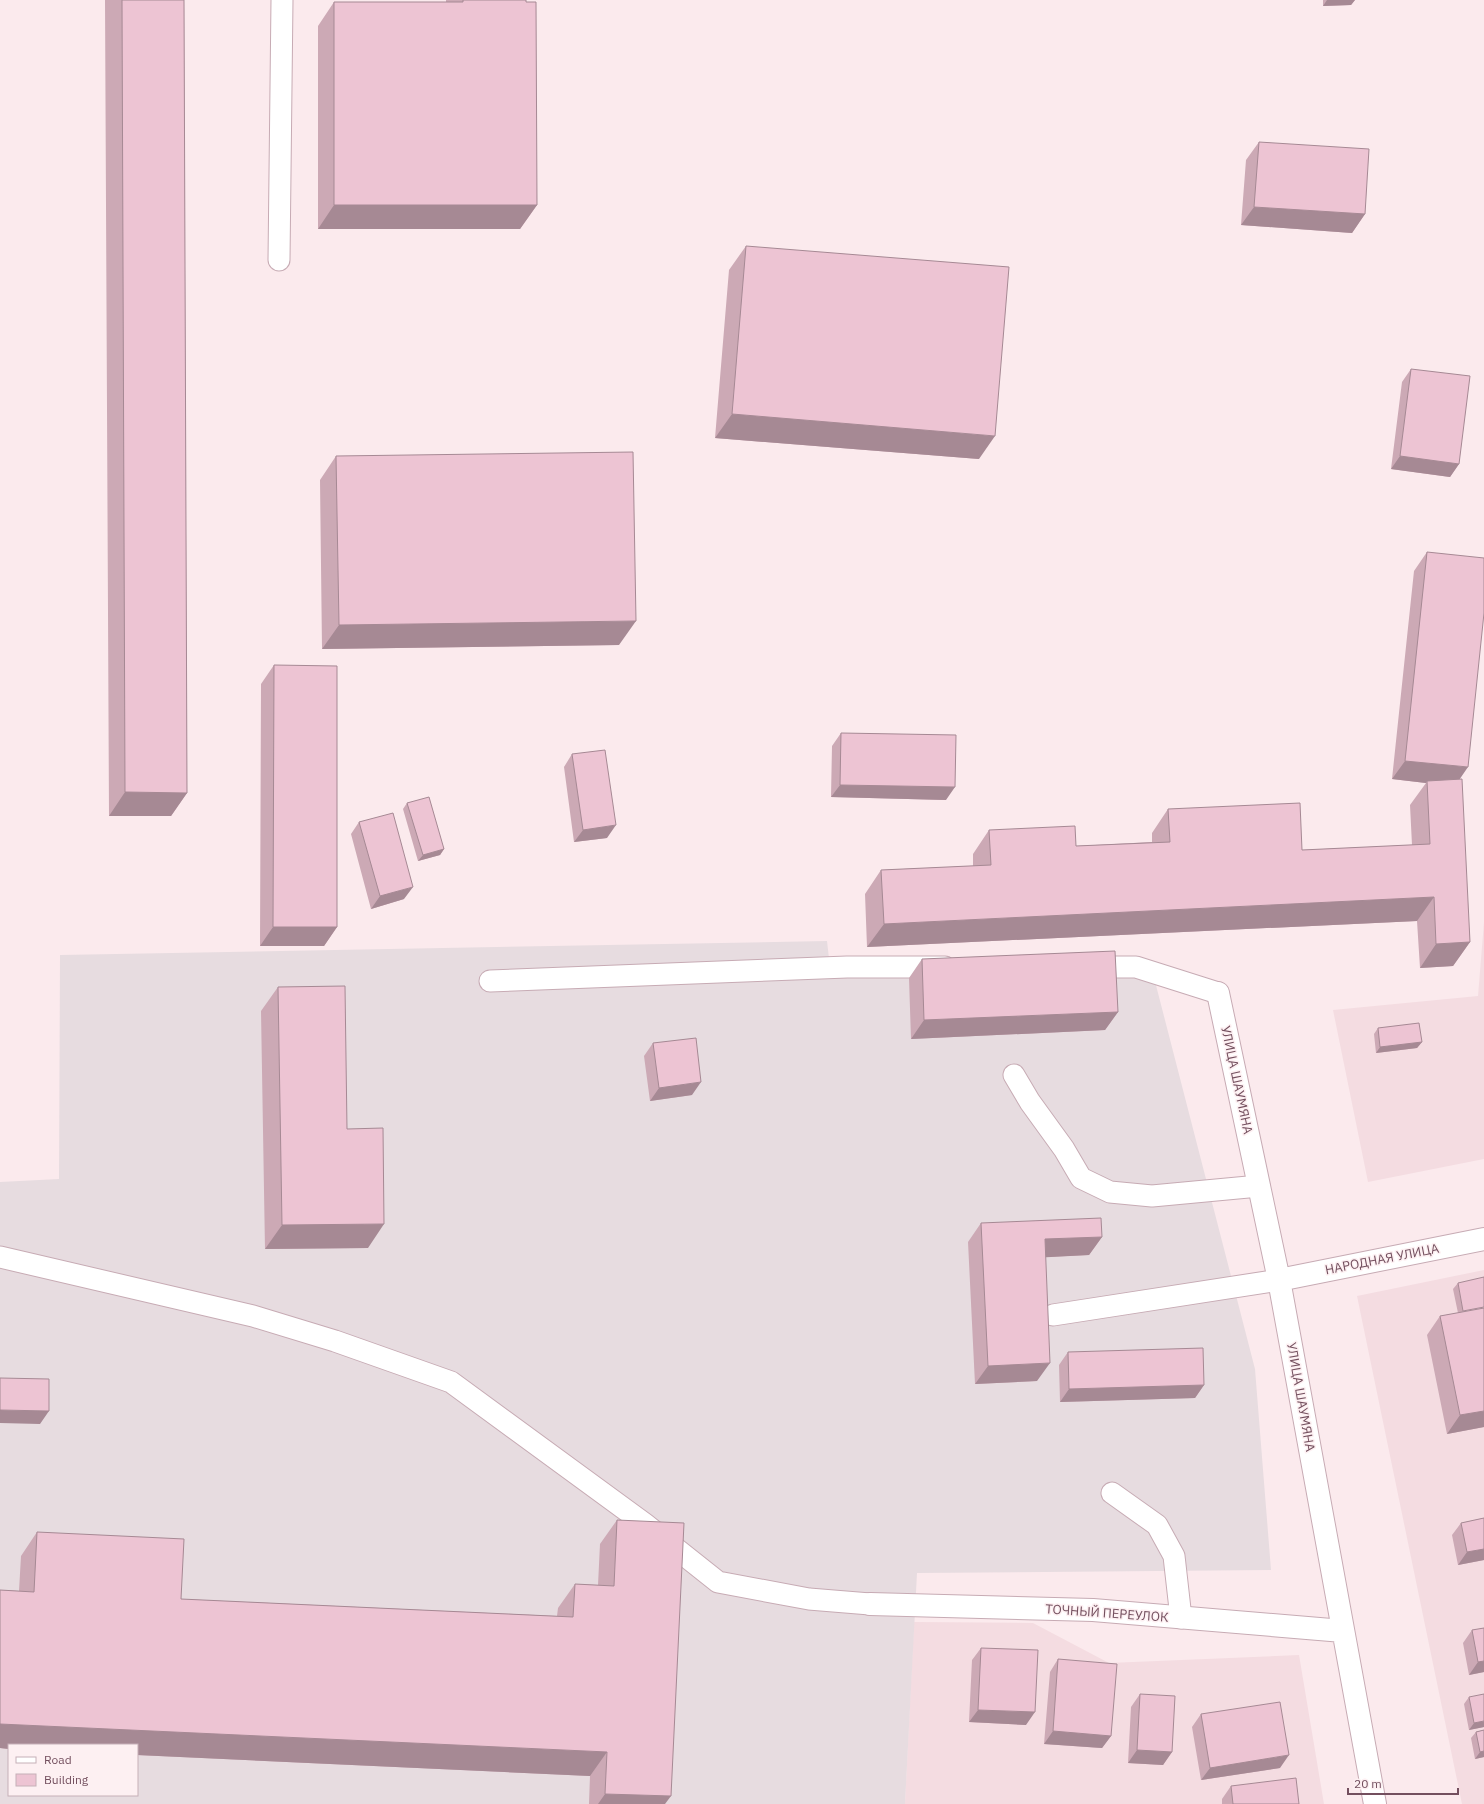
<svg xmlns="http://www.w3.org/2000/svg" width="1484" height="1804" viewBox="0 0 1484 1804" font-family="'IBM Plex Sans',sans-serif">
<rect width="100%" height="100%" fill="#fbeaed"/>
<path fill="#f4dce1" d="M1484 922V1159L1368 1182 1333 1010 1478 996Z
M1484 1270V1804H1462L1357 1296Z
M914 1622 1033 1623 1109 1663 1299 1655 1324 1804H905Z"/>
<path fill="#e7dce0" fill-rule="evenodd" d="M827 941 831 976 1150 962 1255 1369 1271 1570 917 1573 905 1804H0V1182L59 1179 60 955ZM9 1745H137V1795H9Z"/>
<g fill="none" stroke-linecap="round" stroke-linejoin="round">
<defs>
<path id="service" d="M279 260 282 0
M1086 967H1136L1218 993
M490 981 847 967H945
M1014 1075 1030 1102 1064 1149 1081 1178 1110 1192 1152 1196 1259 1186
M0 1257 253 1316 335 1341 451 1382 645 1524 718 1582 809 1599 870 1604
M1053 1315 1279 1280
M1112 1493 1157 1525 1174 1556 1181 1618"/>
<path id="minor" d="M1218 993 1279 1280 1375 1804
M1279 1280 1484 1239
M870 1604 1093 1610 1343 1631"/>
</defs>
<use href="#service" stroke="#c7abb4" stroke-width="23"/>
<use href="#minor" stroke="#c7abb4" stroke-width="24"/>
<use href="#service" stroke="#fff" stroke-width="21"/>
<use href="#minor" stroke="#fff" stroke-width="22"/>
</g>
<path fill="#cca9b5" d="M105 0H184L187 793 171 816H109Z
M446 0H526L537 205 520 229H318V26L334 2H446Z
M1323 0H1355L1351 5 1323 6Z
M1259 142 1365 214 1352 233 1241 225 1246 160Z
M746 246 979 459 715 438 729 270Z
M1411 369 1459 464 1450 477 1391 469 1402 382Z
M336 456 619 645 322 649 320 480Z
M1427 552 1459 780 1470 942 1453 966 1420 968 1417 921 867 947 865 894 881 870 973 866V854L989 830 1076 846 1152 842V833L1168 809 1302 850 1412 845 1410 805 1426 783 1392 779 1414 571Z
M274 665 337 927 324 946H260L261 684Z
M841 733 946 800 831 797 832 746Z
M572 754 607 838 574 842 564 767Z
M407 803 444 849 440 855 418 861 403 809Z
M359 822 404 899 371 909 351 834Z
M922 959 1118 1012 1105 1030 911 1039 909 978Z
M278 987 347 1129 368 1248 265 1249 261 1011Z
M1378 1028 1422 1042 1417 1048 1376 1053 1374 1034Z
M653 1043 692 1095 650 1101 644 1056Z
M981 1223 1102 1237 1089 1255 1045 1257 1037 1381 975 1384 968 1242Z
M1458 1283 1484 1427 1447 1434 1427 1335 1440 1316 1458 1313 1453 1289Z
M1068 1352 1204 1385 1195 1398 1060 1402 1059 1365Z
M1484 1518V1560L1458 1565 1452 1535 1461 1523Z
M617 1520 665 1804H589L590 1776 137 1755V1745L9 1749 0 1748V1590L19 1591 21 1556 37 1532 181 1599 557 1616 558 1608 575 1584 598 1585 600 1544Z
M1484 1628V1672L1469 1675 1463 1643 1472 1630Z
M981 1648 1026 1725 969 1722 972 1660Z
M1058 1659 1111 1736 1102 1748 1044 1744 1050 1672Z
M1140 1694 1172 1752 1163 1765 1128 1763 1131 1707Z
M1469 1697 1484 1727 1469 1730 1464 1704Z
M1201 1714 1280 1768 1201 1780 1192 1727Z
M1484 1730V1757L1475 1759 1471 1738 1476 1732Z
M1231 1786 1299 1804H1222V1799Z"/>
<path fill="#a68994" d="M1327 0H1355L1351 5 1323 6Z
M334 205H537L520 229H318Z
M1254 207 1365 214 1352 233 1241 225Z
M732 414 995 436 979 459 715 438Z
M1400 456 1459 464 1450 477 1391 469Z
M636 621 619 645 322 649 339 625Z
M1405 761 1468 767 1455 786 1427 781 1426 783 1392 779Z
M840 785 955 787 946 800 831 797Z
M125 792 187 793 171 816H109Z
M616 825 607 838 574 842 583 830Z
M444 849 440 855 418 861 423 855Z
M413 887 404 899 371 909 380 896Z
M1434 897 1417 921 867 947 884 924Z
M273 927H337L324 946H260Z
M1470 942 1453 966 1420 968 1436 944Z
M1118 1012 1105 1030 911 1039 924 1020Z
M1422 1042 1417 1048 1376 1053 1380 1047Z
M701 1082 692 1095 650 1101 659 1088Z
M384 1224 368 1248 265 1249 282 1225Z
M1102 1237 1089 1255 1032 1258 1045 1239Z
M1050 1363 1037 1381 975 1384 988 1366Z
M1204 1385 1195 1398 1060 1402 1069 1389Z
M0 1410 49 1411 40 1424 0 1423Z
M1484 1411V1427L1447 1434 1460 1415Z
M1484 1549V1560L1458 1565 1467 1552Z
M1484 1661V1672L1469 1675 1478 1662Z
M978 1710 1035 1712 1026 1725 969 1722Z
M1484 1721V1727L1469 1730 1474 1723Z
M0 1724 607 1752 590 1776 137 1755V1745H9V1749L0 1748Z
M1053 1731 1111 1736 1102 1748 1044 1744Z
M1137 1750 1172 1752 1163 1765 1128 1763Z
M1484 1751V1757L1475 1759 1480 1752Z
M1289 1755 1280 1768 1201 1780 1210 1768Z
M605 1794 671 1796 665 1804H598Z"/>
<path fill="#edc4d3" stroke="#a68994" d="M122 0H184L187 793 125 792Z
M463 0H526V2H536L537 205H334V2H463Z
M1259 142 1369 149 1365 214 1254 207Z
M746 246 1009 267 995 436 732 414Z
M1411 369 1470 376 1459 464 1400 456Z
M633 452 636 621 339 625 336 456Z
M1427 552 1484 558V613L1468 767 1405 761Z
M274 665 337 666V927H273Z
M841 733 956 735 955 787 840 785Z
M605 750 616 825 583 830 572 754Z
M1462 779 1470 942 1436 944 1434 897 884 924 881 870 991 865 989 830 1075 826 1076 846 1170 842 1168 809 1300 803 1302 850 1430 844 1427 781Z
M429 797 444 849 423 855 407 803Z
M393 813 413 887 380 896 359 822Z
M1115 951 1118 1012 924 1020 922 959Z
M345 986 347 1129 383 1128 384 1224 282 1225 278 987Z
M1419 1023 1422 1042 1380 1047 1378 1028Z
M696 1038 701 1082 659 1088 653 1043Z
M1101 1218 1102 1237 1045 1239 1050 1363 988 1366 981 1223Z
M1484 1277V1307L1463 1311 1458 1283Z
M1484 1308V1411L1460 1415 1440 1316Z
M1203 1348 1204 1385 1069 1389 1068 1352Z
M0 1378 49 1379V1411L0 1410Z
M1484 1518V1549L1467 1552 1461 1523Z
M617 1520 684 1523 671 1796 605 1794 607 1752 0 1724V1590L34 1592 37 1532 184 1539 181 1599 573 1617 575 1584 614 1586Z
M1484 1628V1661L1478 1662 1472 1630Z
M981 1648 1038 1650 1035 1712 978 1710Z
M1058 1659 1117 1664 1111 1736 1053 1731Z
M1140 1694 1175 1696 1172 1752 1137 1750Z
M1484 1694V1721L1474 1723 1469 1697Z
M1280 1702 1289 1755 1210 1768 1201 1714Z
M1484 1730V1751L1480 1752 1476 1732Z
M1296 1778 1299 1804H1233L1231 1786Z"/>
<g text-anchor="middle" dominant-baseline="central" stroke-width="3" stroke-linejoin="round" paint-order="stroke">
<g font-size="13" fill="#734f5e" stroke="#fdf0f2">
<text transform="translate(1237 1080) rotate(78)">УЛИЦА ШАУМЯНА</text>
<text transform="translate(1382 1259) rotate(-11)">НАРОДНАЯ УЛИЦА</text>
<text transform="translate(1301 1397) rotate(80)">УЛИЦА ШАУМЯНА</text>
<text transform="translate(1107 1613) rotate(4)">ТОЧНЫЙ ПЕРЕУЛОК</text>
</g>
</g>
<rect x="8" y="1744" width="130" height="52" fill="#fdf0f2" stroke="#c6b0b7"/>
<rect x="16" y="1757" width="20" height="6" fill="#ffffff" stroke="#c6b0b7"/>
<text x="44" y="1764" font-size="12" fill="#734f5e">Road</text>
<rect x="16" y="1774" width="20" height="12" fill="#edc4d3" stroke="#c6b0b7"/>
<text x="44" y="1784" font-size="12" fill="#734f5e">Building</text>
<path d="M1348 1788v6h110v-6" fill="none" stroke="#734f5e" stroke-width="2"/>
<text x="1354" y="1788" font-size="12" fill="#734f5e" stroke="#fdf0f2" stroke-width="3" paint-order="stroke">20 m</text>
</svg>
